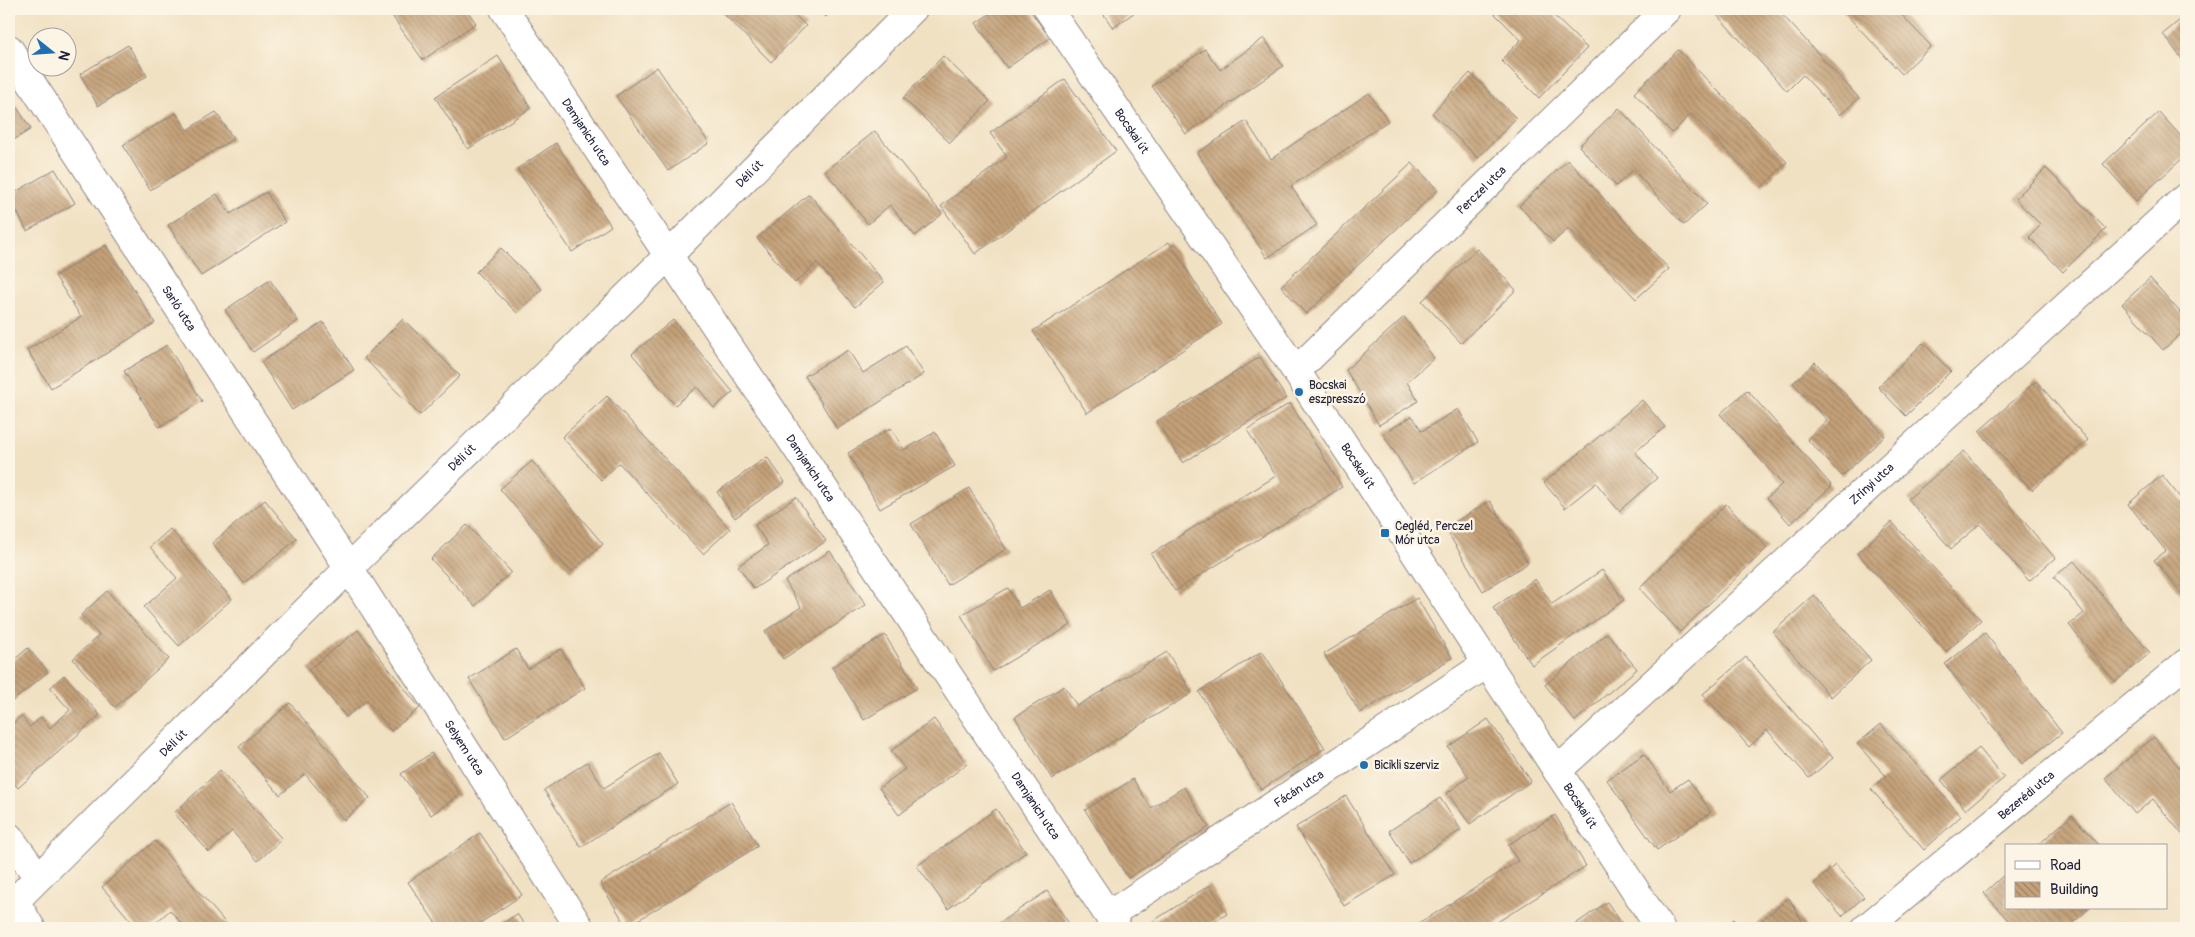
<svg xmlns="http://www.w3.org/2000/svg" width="2195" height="937" viewBox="0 0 2195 937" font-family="Pangolin,sans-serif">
<defs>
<pattern id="building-back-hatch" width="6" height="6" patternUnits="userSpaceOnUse" patternTransform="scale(1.25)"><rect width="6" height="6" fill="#c4a178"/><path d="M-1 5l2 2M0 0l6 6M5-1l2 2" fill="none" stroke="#9f8364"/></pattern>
</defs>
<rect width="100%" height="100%" fill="#fcf5e5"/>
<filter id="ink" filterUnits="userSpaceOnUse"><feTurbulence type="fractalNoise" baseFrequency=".02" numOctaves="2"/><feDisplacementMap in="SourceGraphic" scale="10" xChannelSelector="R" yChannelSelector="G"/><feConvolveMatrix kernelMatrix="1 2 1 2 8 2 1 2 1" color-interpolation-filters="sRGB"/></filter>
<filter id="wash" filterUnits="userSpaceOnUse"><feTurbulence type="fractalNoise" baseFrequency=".0096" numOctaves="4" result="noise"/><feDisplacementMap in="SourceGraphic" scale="20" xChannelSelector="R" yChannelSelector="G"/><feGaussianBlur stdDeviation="1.12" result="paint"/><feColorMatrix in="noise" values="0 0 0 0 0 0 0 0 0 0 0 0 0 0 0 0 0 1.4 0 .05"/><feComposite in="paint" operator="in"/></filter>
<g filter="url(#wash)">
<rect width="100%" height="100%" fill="#f1e1c3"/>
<g id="blocks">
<path fill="url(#building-back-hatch)" d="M390 9H466L476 23 423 60 388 10Z
M719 9H789L806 26 771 62Z
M817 9H834L826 17Z
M997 9H1029L1050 38 1007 68 976 23Z
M1100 9H1139L1113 28Z
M1490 9H1547L1587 48 1539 98 1501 60 1521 40Z
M1719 9H1777L1859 98 1840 115 1803 75 1787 91 1715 13Z
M1841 9H1896L1931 46 1902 74Z
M2186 15V64L2163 34Z
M1264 38 1283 66 1186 134 1152 86 1205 49 1220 70Z
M128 45 147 76 98 106 80 74Z
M1678 50 1787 162 1762 187 1691 114 1672 133 1634 93Z
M498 56 531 108 468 149 435 97Z
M943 56 990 101 950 143 903 98Z
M657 67 709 143 668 171 616 96Z
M1470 73 1516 118 1478 158 1432 113Z
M1065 79 1116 151 975 254 941 206 1007 157 990 133Z
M1369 93 1388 121 1291 186 1317 225 1267 258 1197 153 1246 121 1271 159Z
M9 95 31 129 9 143Z
M1619 108 1707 204 1684 225 1633 170 1616 186 1579 146Z
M216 112 233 139 150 190 123 145 176 113 187 130Z
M2159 112 2186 142V155L2136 201 2103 164Z
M875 131 942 214 915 236 890 205 868 224 825 171Z
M556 143 611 226 572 252 517 169Z
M1568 160 1669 269 1636 299 1569 228 1553 242 1519 206Z
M1412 163 1438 190 1306 314 1281 286Z
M2046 168 2106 229 2063 272 2029 237 2041 225 2015 199Z
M55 169 75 203 27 231 9 196Z
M266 192 285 222 201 276 168 225 217 194 230 214Z
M809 194 884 282 855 307 817 263 795 283 757 238Z
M1169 242 1222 324 1087 413 1033 331Z
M106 245 155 323 51 388 27 350 81 317 55 276Z
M501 248 542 289 517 313 476 272Z
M1477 249 1516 290 1461 343 1422 301Z
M2150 278 2186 319V329L2163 350 2122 304Z
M270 280 298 321 253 352 225 310Z
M1404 317 1434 358 1407 382 1418 401 1379 425 1346 370Z
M403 319 460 376 420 415 364 358Z
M673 320 733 392 714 408 697 387 675 405 632 354Z
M323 322 354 370 292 410 261 362Z
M1923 343 1951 371 1906 416 1878 387Z
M167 345 202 401 159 427 124 371Z
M906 346 924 374 837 429 805 376 848 350 863 373Z
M1260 357 1286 398 1183 463 1157 421Z
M1815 362 1885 436 1842 476 1807 439 1827 420 1793 383Z
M2036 381 2088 440 2032 490 1979 431Z
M1747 390 1832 486 1790 524 1767 498 1782 484 1720 414Z
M607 396 730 529 703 554 619 463 601 480 562 437Z
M1642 400 1665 427 1635 452 1657 478 1619 511 1596 483 1565 508 1544 483Z
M1290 403 1342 487 1175 591 1151 554 1276 476 1247 430Z
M1458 409 1478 442 1414 483 1383 434 1412 416 1422 431Z
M891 428 904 450 935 432 955 466 880 509 848 453Z
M1964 451 2055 558 2029 581 1980 524 1951 549 1908 499Z
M767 457 785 482 735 518 717 492Z
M532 461 603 544 571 572 500 489Z
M2162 475 2186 505V599L2154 560 2166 551 2128 504Z
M969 488 1006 549 948 585 911 524Z
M796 497 826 541 754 589 738 566 768 545 755 525Z
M265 500 297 539 244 583 212 543Z
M1490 501 1528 563 1483 591 1445 528Z
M1726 504 1767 548 1680 632 1639 588Z
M1892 522 1981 620 1946 652 1857 553Z
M467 525 511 572 475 606 431 559Z
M170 529 232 599 179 646 144 607 177 578 150 547Z
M830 551 866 605 783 659 765 631 801 607 785 581Z
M2074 561 2150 653 2115 682 2069 625 2084 613 2054 577Z
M1602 570 1624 600 1532 665 1493 608 1535 579 1552 604Z
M1008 588 1020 608 1050 590 1071 625 993 671 961 615Z
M107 591 169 659 115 707 73 659 99 635 81 615Z
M1814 595 1871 660 1831 697 1773 632Z
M1417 598 1452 658 1360 713 1324 654Z
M358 630 420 708 391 731 367 700 346 717 308 670Z
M1607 633 1637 669 1575 721 1545 685Z
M1985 633 2062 733 2022 764 1945 664Z
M885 635 917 688 864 720 832 667Z
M28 648 48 672 9 704V664Z
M516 649 528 669 561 649 585 688 505 738 469 679Z
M1262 651 1325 748 1261 790 1199 692Z
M1167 652 1192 693 1052 779 1015 717 1064 686 1077 706Z
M1746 657 1833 758 1809 778 1767 730 1749 747 1703 694Z
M64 675 100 715 18 788 9 777V727L21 716 30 727 41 717 50 728 70 710 50 688Z
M290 703 370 798 344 820 305 774 280 795 239 747Z
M934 719 967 764 899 815 879 788 905 769 891 751Z
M1488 719 1531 781 1470 824 1447 793 1469 777 1448 747Z
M1881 724 1961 816 1924 850 1871 789 1886 776 1857 744Z
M2154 737 2186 776V839L2153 799 2135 814 2105 778Z
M1979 748 2004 778 1966 810 1941 780Z
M431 753 460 794 431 815 401 774Z
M659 753 678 784 581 847 544 790 587 762 604 788Z
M1644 754 1670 791 1688 779 1711 812 1657 850 1607 780Z
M220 770 282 839 258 861 232 831 209 852 174 813Z
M1133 779 1151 808 1184 787 1209 827 1128 878 1085 810Z
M1346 796 1395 875 1344 906 1296 827Z
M1440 798 1461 830 1409 863 1389 831Z
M731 802 758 846 627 927 600 883Z
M996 809 1026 852 948 909 917 866Z
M1555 815 1586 866 1488 928H1412L1518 861 1508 845Z
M2072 815 2100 846H2037Z
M480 833 522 895 473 928H439L408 882Z
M155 841 229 927 228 928H185L170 910 150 928H137L102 887Z
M1835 865 1864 897 1842 916 1814 884Z
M2006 873V908H2090L2067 928H2015L1984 893Z
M1210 885 1227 914 1206 927 1207 928H1153L1150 923Z
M1047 891 1072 928H998L996 925Z
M1789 898 1806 928H1752Z
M1607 902 1625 928H1570Z
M517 914 527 928H496Z
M1734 919 1740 928H1722Z"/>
</g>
</g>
<g filter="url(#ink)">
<use href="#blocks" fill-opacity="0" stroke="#8a827f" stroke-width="1"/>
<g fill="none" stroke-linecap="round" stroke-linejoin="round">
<defs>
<g id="minor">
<path id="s1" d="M504 9 1117 928"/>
<path id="s2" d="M1048 9 1296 371 1660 928"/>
<path id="s3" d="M9 49 349 568 580 928"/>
<path id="s4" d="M1296 371 1667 9"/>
<path id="s5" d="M1557 771 2186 197"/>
<path d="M9 837 38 877"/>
<path d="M15 901 31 928"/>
<path id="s6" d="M9 907 349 568 668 256 913 9"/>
<path id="s7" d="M1109 915 1488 663"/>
<path id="s8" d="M1866 928 2186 663"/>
</g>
</defs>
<use href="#minor" stroke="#8a827f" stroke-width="30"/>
<use href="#minor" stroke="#fff" stroke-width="28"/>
</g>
</g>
<g fill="#1f6fb2" stroke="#fcf5e5" stroke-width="2">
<circle cx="1299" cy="392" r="5"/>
<rect x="1380" y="528" width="10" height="10" rx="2.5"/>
<circle cx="1364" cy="765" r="5"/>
</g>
<g text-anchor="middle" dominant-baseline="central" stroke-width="5" stroke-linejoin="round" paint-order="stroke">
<g font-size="12" fill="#22223b" stroke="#fcf5e5">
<text stroke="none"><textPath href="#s2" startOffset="148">Bocskai út</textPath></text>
<text stroke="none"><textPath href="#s1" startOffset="148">Damjanich utca</textPath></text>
<text stroke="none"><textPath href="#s6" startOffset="1042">Déli út</textPath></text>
<text stroke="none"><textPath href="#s4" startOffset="259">Perczel utca</textPath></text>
<text stroke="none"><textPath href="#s3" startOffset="310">Sarló utca</textPath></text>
<text stroke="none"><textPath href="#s6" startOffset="638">Déli út</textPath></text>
<text stroke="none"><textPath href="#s2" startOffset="552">Bocskai út</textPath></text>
<text stroke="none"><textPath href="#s1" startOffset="552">Damjanich utca</textPath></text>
<text stroke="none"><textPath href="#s5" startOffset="426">Zrínyi utca</textPath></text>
<text stroke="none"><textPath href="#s6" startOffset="232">Déli út</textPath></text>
<text stroke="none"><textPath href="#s3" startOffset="834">Selyem utca</textPath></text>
<text stroke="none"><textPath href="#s7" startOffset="228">Fácán utca</textPath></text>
<text stroke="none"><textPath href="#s8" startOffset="208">Bezerédi utca</textPath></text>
<text stroke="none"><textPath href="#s1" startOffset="958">Damjanich utca</textPath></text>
<text stroke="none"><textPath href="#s2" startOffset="958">Bocskai út</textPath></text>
</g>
<g font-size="12" fill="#22223b" stroke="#fcf5e5" text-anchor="start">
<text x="1309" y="385">Bocskai<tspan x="1309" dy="14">eszpresszó</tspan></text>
<text x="1395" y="526">Cegléd, Perczel<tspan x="1395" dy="14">Mór utca</tspan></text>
<text x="1374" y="765">Bicikli szerviz</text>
</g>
</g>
<rect width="2195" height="937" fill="none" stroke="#fcf5e5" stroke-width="30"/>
<rect x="2005" y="844" width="162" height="65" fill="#fcf5e5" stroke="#a5a1a1"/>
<rect x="2015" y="861" width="25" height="8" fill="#ffffff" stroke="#a5a1a1"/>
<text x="2050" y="870" font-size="15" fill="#22223b">Road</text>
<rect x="2015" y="882" width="25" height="15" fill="url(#building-back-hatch)" stroke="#a5a1a1"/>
<text x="2050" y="894" font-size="15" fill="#22223b">Building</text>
<g transform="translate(52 52) rotate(107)"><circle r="24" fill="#fcf5e5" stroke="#a5a1a1"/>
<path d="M0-4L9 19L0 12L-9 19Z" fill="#1f6fb2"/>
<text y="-8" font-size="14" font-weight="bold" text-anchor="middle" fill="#22223b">N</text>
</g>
</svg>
